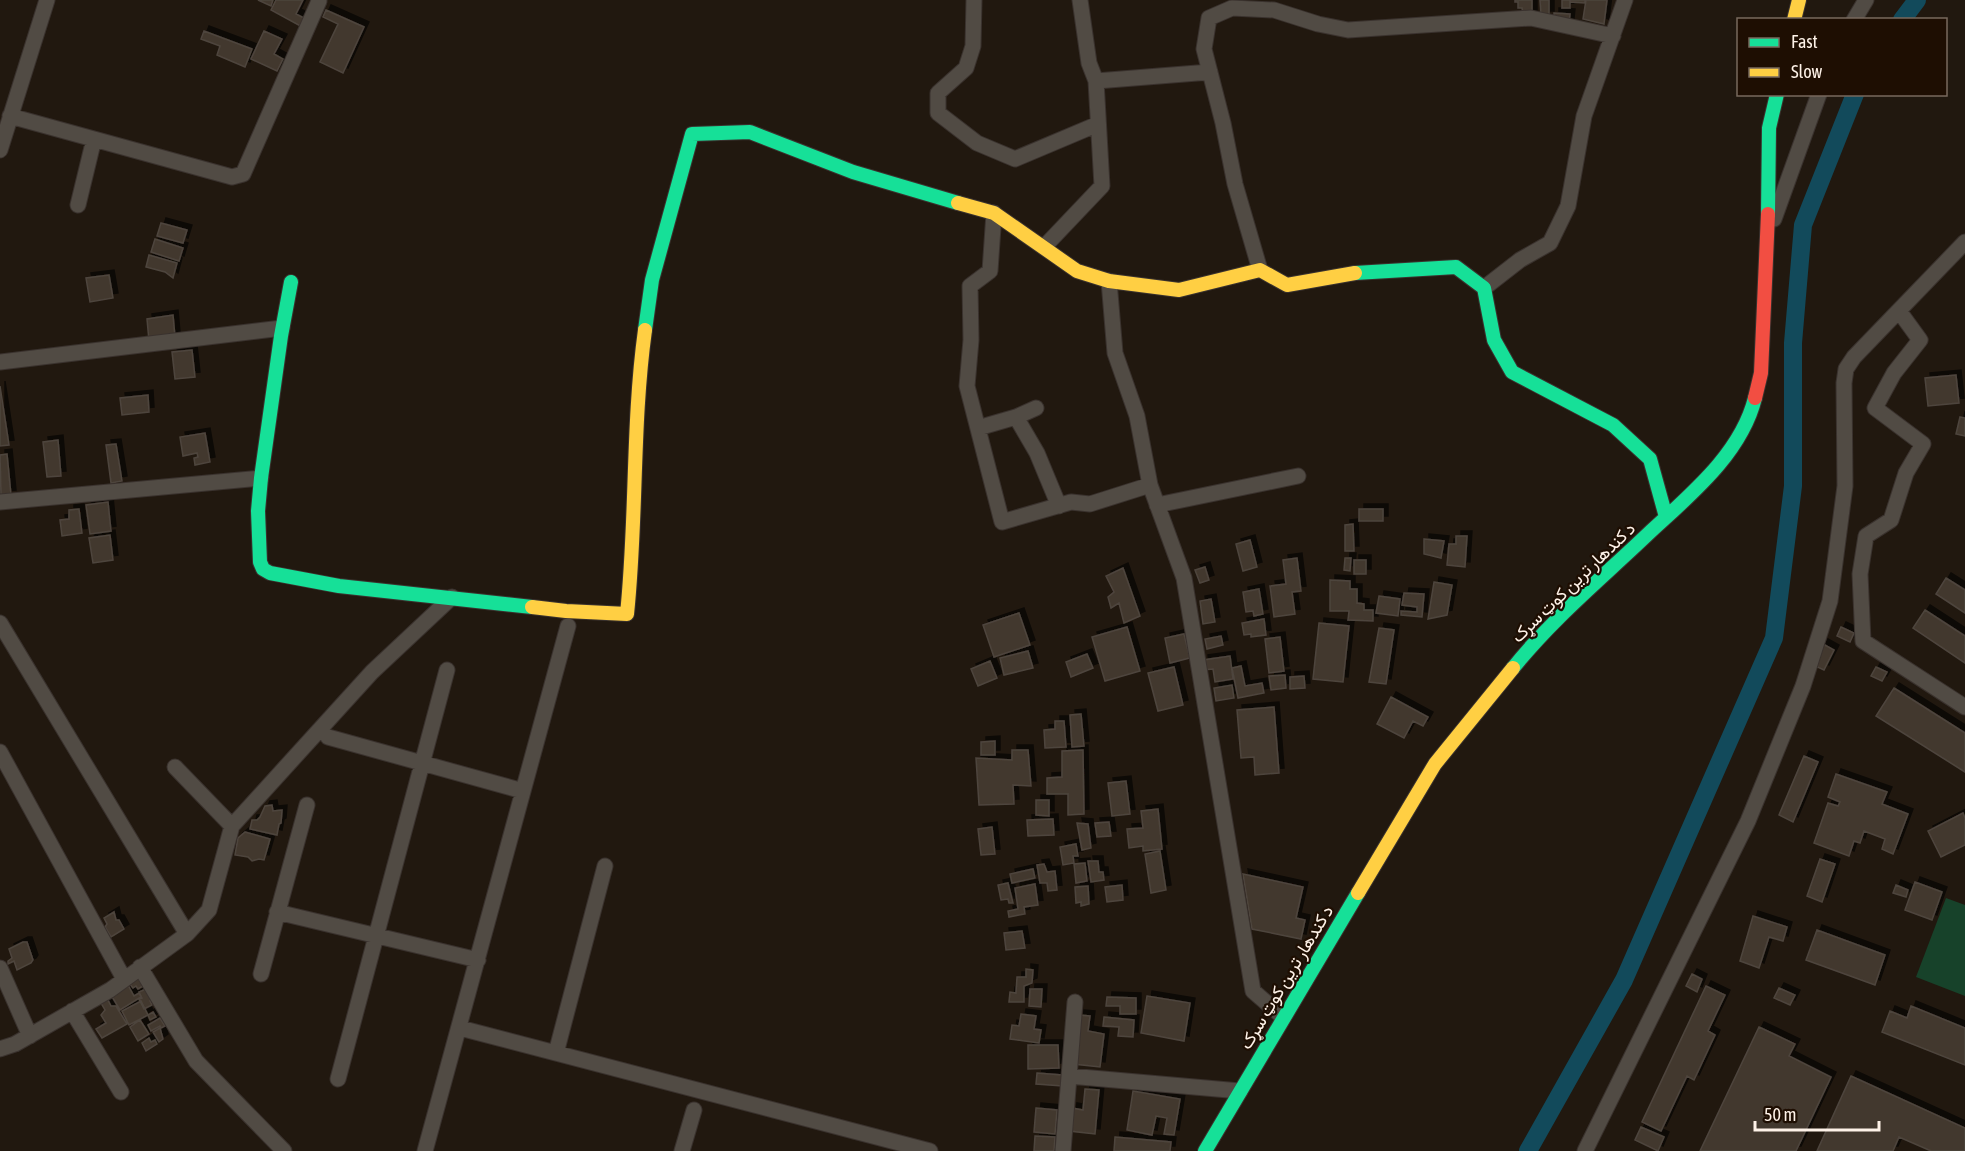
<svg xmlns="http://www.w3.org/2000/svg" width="1965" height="1151" viewBox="0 0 1965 1151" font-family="'Asap Condensed',Vazirmatn,sans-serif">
<defs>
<filter id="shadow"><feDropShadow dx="5" dy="-5" stdDeviation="0" flood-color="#0009"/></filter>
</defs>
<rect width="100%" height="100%" fill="#21180f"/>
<path fill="#17422a" d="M1946 898 1965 905V996L1916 977Z"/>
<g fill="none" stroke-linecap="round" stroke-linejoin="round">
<path stroke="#124a5b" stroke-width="18" d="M1902 20 1917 0
M1528 1151 1624 980 1774 638 1793 486V343L1803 225 1855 94"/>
</g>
<path fill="#43392e" stroke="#4e453e" stroke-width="1.5" filter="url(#shadow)" d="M258 0H273L271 6Z
M276 0H303L296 14 308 20 304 28 271 10Z
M1515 0H1532V15H1523L1522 8H1518V2H1515Z
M1540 0H1549V16H1541Z
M1562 0H1570V8H1562Z
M1570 0H1585V3L1570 2Z
M1586 0H1607L1604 24 1583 19Z
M326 10 364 27 343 73 320 62 338 24 323 17Z
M1554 13 1570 14 1569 23 1554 20Z
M204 31 252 49 245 67 217 55 220 46 201 39Z
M264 31 282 39 274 54 283 59 277 71 251 59Z
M161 223 187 230 183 243 157 236Z
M155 239 183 248 179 261 151 252Z
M149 255 177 263 173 278 165 272 146 267Z
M109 275 113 298 90 302 86 278Z
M173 315 175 337 149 341 147 319Z
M192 350 195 377 175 379 172 352Z
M1956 375 1959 403 1928 406 1925 378Z
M0 386 9 445 0 446Z
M148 395 149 412 122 415 120 398Z
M1960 417 1965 418V436L1956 434Z
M205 433 210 462 195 465 194 458 198 457 197 453 183 456 180 437Z
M58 440 61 476 47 477 43 442Z
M116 444 122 481 111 483 106 445Z
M7 454 11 495 1 496 0 455Z
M108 502 111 531 90 534 86 505Z
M79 509 82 533 62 536 60 520 69 519V510Z
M1359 509H1383V521H1359Z
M1353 524 1354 551H1345V525Z
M110 535 113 560 93 563 89 538Z
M1456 536H1467L1465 567 1447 565 1449 544H1456Z
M1424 539 1444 541 1441 558 1424 554Z
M1250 540 1257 567 1243 571 1236 544Z
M1297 558 1301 591 1292 592 1295 614 1274 617 1270 586 1286 584 1283 560Z
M1345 558H1351L1350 571 1344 570Z
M1354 560H1366V574H1354Z
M1205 567 1209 580 1200 583 1195 570Z
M1123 568 1140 616 1124 623 1119 603 1111 608 1108 597 1114 592 1106 576Z
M1946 578 1965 590V613L1936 594Z
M1330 580 1350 581V589H1357V603L1364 604V610H1373V621L1348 620 1349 611H1330Z
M1434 582 1452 585 1447 615 1428 619Z
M1259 589 1263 614 1254 616 1253 611 1246 612 1243 592Z
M1404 593 1424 594 1422 617 1401 615V611L1417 612V607L1402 605Z
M1379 596 1400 599 1398 616 1376 613Z
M1211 599 1215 622 1203 624 1200 601Z
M1925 610 1965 636V663L1913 628Z
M1019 613 1030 645 994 657 983 625Z
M1264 619 1266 635 1251 637V634L1244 635 1242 623Z
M1319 623 1349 626 1343 682 1313 679Z
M1127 627 1140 671 1105 681 1092 637Z
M1841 627 1854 633 1850 642 1837 636Z
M1379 628 1394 630 1386 684 1369 682Z
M1184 634 1190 658 1170 663 1165 638Z
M1221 636 1223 645 1207 649 1205 639Z
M1280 637 1284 671 1269 673 1265 639Z
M1823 644 1834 650 1824 670 1813 665Z
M1028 651 1033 668 1004 675 1000 658Z
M1087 654 1093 668 1071 677 1066 662Z
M1230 656 1233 679 1215 682 1213 669 1204 670 1203 660Z
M990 661 997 678 978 686 971 669Z
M1241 666 1245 686 1262 683 1264 693 1238 698 1232 668Z
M1174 667 1183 705 1158 711 1148 673Z
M1876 667 1887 672 1882 681 1871 676Z
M1285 675 1286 688 1271 690 1269 676Z
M1304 676 1305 688 1290 689V677Z
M1232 685 1234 698 1216 701 1214 688Z
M1894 688 1965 733V772L1876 716Z
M1391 697 1428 717 1423 726 1413 721 1404 738 1377 724Z
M1274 707 1279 773 1255 775 1254 757 1241 758 1237 710Z
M1081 714 1084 746 1072 747 1070 715Z
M1055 721H1064L1066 747 1045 748 1044 730 1055 729Z
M995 741V755H981V742Z
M1012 750H1028L1031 786 1013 785 1014 804 979 805 976 758 1012 760Z
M1083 750 1084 814 1068 815V794H1047V778L1062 777V751Z
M1804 756 1818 762 1793 822 1779 815Z
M1836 774 1887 792 1882 804 1908 814 1893 854 1882 849 1885 839 1864 831 1860 843 1854 841 1849 856 1814 843 1828 803 1838 806 1840 802 1828 797Z
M1126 781 1130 814 1112 816 1108 783Z
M1036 800H1049V816L1036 815Z
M272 805 273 811 282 810 281 823 279 824 277 835 250 829 252 820H257L260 817 265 806Z
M1158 809 1162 849 1143 851V846L1129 848 1127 829 1143 828 1141 811Z
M1963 813 1965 818V845L1941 857 1928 831Z
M1053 819 1054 835 1028 836 1027 820Z
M1109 822 1111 836 1097 837 1095 823Z
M1077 823 1088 824 1091 848 1082 850Z
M992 827 995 854 981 855 978 829Z
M245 832 270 839 264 860 259 859 252 861 248 857 235 855 238 838Z
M1076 844 1078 856H1073L1074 863 1063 865 1060 847Z
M1160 851 1166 890 1151 893 1145 854Z
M1820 859 1835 864 1822 902 1807 896Z
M1088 861H1098L1099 872H1103L1104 880 1091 882Z
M1085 863 1087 881 1076 883 1074 864Z
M1044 864 1047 872 1055 871 1057 890 1048 891 1047 883H1040L1037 865Z
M1033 869 1035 878 1012 883 1010 874Z
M1243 874 1303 887 1296 918 1305 920 1301 939 1252 929Z
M1915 882 1942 892 1932 920 1905 910Z
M1008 883 1013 903H1009L1008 899 1001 900 998 885Z
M1035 884 1038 905 1024 907 1025 914 1009 917 1008 911 1018 909 1015 888Z
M1122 885 1123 900 1107 902 1105 887Z
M1896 885 1908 890 1906 897 1893 893Z
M1088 886 1089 904 1081 906V902L1076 903 1075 887Z
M114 912 116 920H119L124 929 111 937 105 927 107 924 104 918Z
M1753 916 1787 927 1783 941 1769 937 1759 968 1740 961Z
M1817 930 1885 955 1875 985 1806 960Z
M1022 931 1025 948 1006 950 1004 933Z
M23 942H27L33 960 31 963 17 970 14 961 8 964V961L12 958 9 949Z
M1026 969 1033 970 1032 983 1024 986V1002H1009L1010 992 1016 993 1017 977H1026Z
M1692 974 1702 979 1697 992 1686 986Z
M137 977 143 986 138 989 136 986 133 988 129 983Z
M128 985 134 996 139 993 141 997 120 1010 111 995Z
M1706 986 1725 995 1708 1031 1715 1035 1694 1080 1687 1076 1661 1131 1642 1122Z
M148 988 153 998 150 1001 152 1005 144 1009 139 999 142 998 139 992Z
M1779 988 1795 995 1790 1005 1774 998Z
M1030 989H1042L1041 1007 1029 1006Z
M1147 996 1190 1003 1184 1041 1141 1033Z
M1107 997 1136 998V1014H1120V1006H1106Z
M108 1000 111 1006H116L127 1024 102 1038 96 1029 106 1023 101 1015 105 1010 101 1003Z
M141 1001 148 1015 129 1025 122 1011Z
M1911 1006 1965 1028V1065L1882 1032 1890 1011 1907 1018Z
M153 1012 156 1017 150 1020 148 1015Z
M1021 1014 1036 1016 1034 1029 1041 1030 1039 1043 1010 1039 1012 1025 1019 1026Z
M1079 1015 1090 1016 1088 1031 1104 1034 1100 1067 1073 1064Z
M1104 1017 1134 1020 1133 1037 1118 1036 1119 1027 1103 1026Z
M160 1018 165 1026 161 1028 160 1026 151 1031 148 1025Z
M140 1020 149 1034 138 1041 130 1027Z
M1759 1027 1795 1044 1789 1056 1831 1077 1796 1151H1700Z
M160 1028 163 1039 159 1042 153 1032Z
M149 1038 151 1042 155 1040 157 1044 146 1051 142 1043Z
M1028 1045H1058L1059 1068 1028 1069Z
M1037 1073 1062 1075V1086L1036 1084Z
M1851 1076 1965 1128V1151H1931L1899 1137 1893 1151H1817Z
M1085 1089 1099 1090 1095 1134 1069 1131 1072 1108 1083 1110Z
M1133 1091 1180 1099 1174 1135 1164 1134 1167 1118 1156 1116 1152 1135 1127 1130Z
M1036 1108 1057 1110 1055 1134 1034 1132Z
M1641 1127 1664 1137 1658 1151 1635 1140Z
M1035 1136 1055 1137 1054 1151H1034Z
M1115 1137 1171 1142 1170 1151H1114Z"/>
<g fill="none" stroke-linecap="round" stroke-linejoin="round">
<defs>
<path id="street" d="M974 0 973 46 966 68 938 93V113L977 143 1015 159 1098 124
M1854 20 1866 0
M1096 81 1210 72
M10 116 232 177 243 174 319 1
M0 150 47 0
M78 205 94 139
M994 213 990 271 970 286 971 340 967 386 1002 522 1071 502 1090 504 1150 485
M1774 219 1819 94
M1044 247 1102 186 1096 81 1089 63 1080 0
M1260 270 1235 184 1223 123 1204 49 1209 18 1232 8 1274 10 1318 24 1348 30 1531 18 1613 36
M1109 281 1115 353 1137 416 1150 485 1184 578 1253 991 1283 1017
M1484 288 1520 260 1550 243 1568 206 1584 116 1625 0
M1899 311 1920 340 1894 373 1875 408 1923 444 1906 473 1891 520 1866 536 1860 574 1863 641 1965 707
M0 362 282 328
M1016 417 1037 453 1059 506
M978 428 1016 417 1036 408
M0 502 261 478
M1157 505 1298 476
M0 623 187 934
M328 737 523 791
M0 752 124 979
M175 767 232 826
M277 912 478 960
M140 967 196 1061 284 1151
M0 968 30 1036
M261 974 307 805
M72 1011 121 1092
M460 1028 930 1151
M0 1049 15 1044 110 990 187 934 209 910 232 826 372 672 452 597
M556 1053 605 866
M1069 1076 1240 1091
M338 1079 447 670
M425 1151 568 626
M682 1151 694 1110
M1063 1151 1075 1002
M1585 1151 1748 821 1803 686 1830 601 1845 486 1844 383 1846 369 1854 357 1965 242"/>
<path id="fast" d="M1768 214 1769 128 1777 94
M1355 273 1456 267 1484 288 1494 340 1512 372 1613 425 1650 459 1666 517
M291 282 281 336 261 478 258 511 260 562 263 569 270 573 339 586 532 607
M645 330 652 280 692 134 750 132 853 172 958 203
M1513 668C1553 618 1603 577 1649 533 1690 495 1741 454 1755 398
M1205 1151 1358 893"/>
<path id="slow" d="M1794 20 1799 0
M958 203 994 213 1077 271 1109 281 1179 290 1260 270 1287 285 1355 273
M532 607 566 611 627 614C637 519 632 424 645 330
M1358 893 1435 764 1513 668"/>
<path id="jam" d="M1755 398 1761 373 1768 214"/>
</defs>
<use href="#street" stroke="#3a322e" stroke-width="17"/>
<use href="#fast" stroke="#3a322e" stroke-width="16"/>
<use href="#slow" stroke="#3a322e" stroke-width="16"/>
<use href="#jam" stroke="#3a322e" stroke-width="16"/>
<use href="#street" stroke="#514b44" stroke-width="15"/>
<use href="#fast" stroke="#16e098" stroke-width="14"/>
<use href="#slow" stroke="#ffcf43" stroke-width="14"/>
<use href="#jam" stroke="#f24e42" stroke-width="14"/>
</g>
<g text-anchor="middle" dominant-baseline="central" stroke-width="4.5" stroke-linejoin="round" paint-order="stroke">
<g font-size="18" fill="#fef2e8" stroke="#1e0e02">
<text transform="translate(1573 582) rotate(-44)">د کندهار ترين کوټ سړک</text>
<text transform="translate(1286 977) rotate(-59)">د کندهار ترين کوټ سړک</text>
</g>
</g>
<rect x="1737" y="18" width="210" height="78" fill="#1e0e02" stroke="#78695e" stroke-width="1.5"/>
<rect x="1749" y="38" width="30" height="9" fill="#16e098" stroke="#78695e" stroke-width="1.5"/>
<text x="1791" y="48" font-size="18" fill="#fef2e8">Fast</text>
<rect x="1749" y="68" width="30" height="9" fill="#ffcf43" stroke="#78695e" stroke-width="1.5"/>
<text x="1791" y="78" font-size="18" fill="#fef2e8">Slow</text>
<path d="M1755 1121v9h124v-9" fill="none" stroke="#fef2e8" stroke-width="3"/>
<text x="1764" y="1121" font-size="18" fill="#fef2e8" stroke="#1e0e02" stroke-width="4.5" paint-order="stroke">50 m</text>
</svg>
